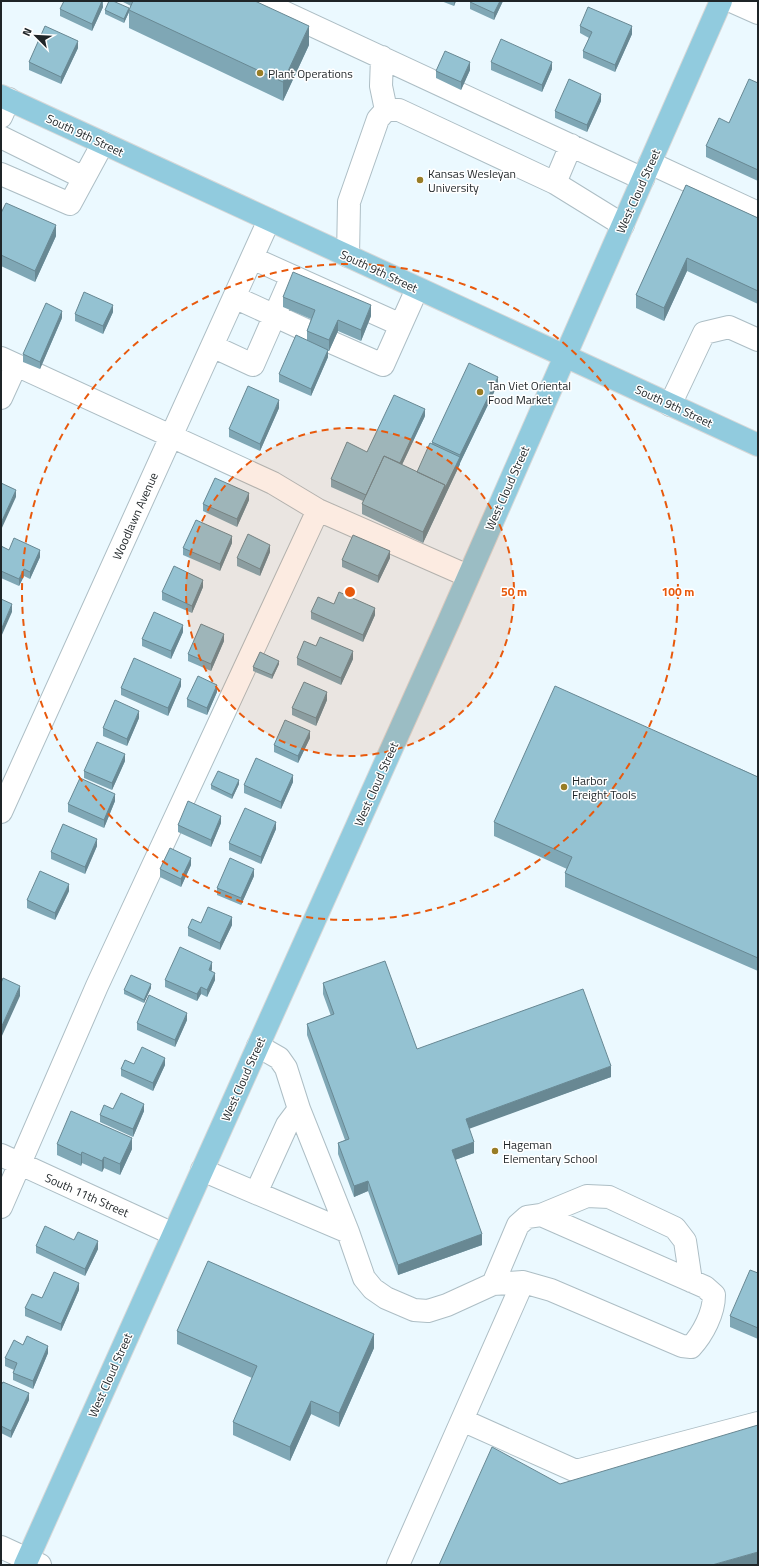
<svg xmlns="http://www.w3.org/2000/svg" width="759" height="1566" viewBox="0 0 759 1566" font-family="'Titillium Web',sans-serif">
<rect width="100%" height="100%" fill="#ebf9ff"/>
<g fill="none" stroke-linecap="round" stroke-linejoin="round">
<defs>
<path id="minor" d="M260 1 643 179
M731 1 758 13
M382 57 381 86 386 110
M1 117 9 99
M1 137 84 178
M650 163 758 213
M1 174 70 204 103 143
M555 183 571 145
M348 256 349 202 378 119 386 110H399L555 183 623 225
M252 258 401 325
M234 297 310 332
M333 343 383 365 417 289
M212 346 253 365 292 276
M1 358 273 483 318 510 468 576
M1 398 16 365
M670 405 704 333 729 327 758 340
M1 812 269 220
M258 1046 279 1058 286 1068 299 1109
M1 1155 173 1234
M202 1170 348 1232 299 1109 287 1125 256 1193
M1 1207 97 986 318 510
M541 1215 587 1196 609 1197 675 1228 685 1241 691 1281
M348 1232 364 1278 373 1289 386 1298 414 1310 428 1311 447 1305 493 1284 523 1282 551 1290 682 1346 691 1347C703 1334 714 1313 714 1295L705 1287 541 1215 527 1217 518 1225 493 1284
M462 1420 523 1282
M1 1547 40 1565
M398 1565 462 1420 576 1471 758 1423"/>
<path id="major" d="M1 96 758 445
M25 1565 448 623 721 1"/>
</defs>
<use href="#minor" stroke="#adbec5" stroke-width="24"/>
<use href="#major" stroke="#d7d8d8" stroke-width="24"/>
<use href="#minor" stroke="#fff" stroke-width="22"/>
<use href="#major" stroke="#91cbde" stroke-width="22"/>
</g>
<path fill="#7fa7b5" d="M103 1V7L92 31 60 16V9Z
M121 1H255L309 45 283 101 129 28V12L124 23 105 14V10H129L131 6Z
M441 1H456L454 6Z
M503 1 494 20 470 9V2Z
M580 26 632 34 615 72 583 58V51L589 38 580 33Z
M78 48 61 84 29 70V62Z
M491 62 552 69 542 92 491 70Z
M470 70 461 90 436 78V71Z
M758 83V181L706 157V146L729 123Z
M601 101 587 132 555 118V111Z
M686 185 758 218V304L687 271 664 321 636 308V295Z
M1 213 56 236 35 282 1 266Z
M283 297 371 316 361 341 338 331 329 351H328V357L311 396 279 382V374L307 340V331L311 319 283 307Z
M113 312 103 334 75 321V314Z
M62 318 40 369 23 362V354Z
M498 384 460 463V462V464L423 543 362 514V504L363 501 331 487V479L367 452 425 416 402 465 417 472 432 444V442Z
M279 408 260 451 229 437V429Z
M249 500 237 527 203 511V504Z
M232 543 220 571 183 555V548Z
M1 546 9 550 40 557 30 579 24 576 19 586 1 578Z
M270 552 260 576 237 566V558Z
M390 558 378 583 342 567V560Z
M203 587 192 613 162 600V592Z
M334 604 375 615 363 642 311 619V612Z
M183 632 171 659 142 646V639Z
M224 641 211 671 188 661V654Z
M297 658 353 659 341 685 297 665Z
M279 664 272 679 253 671V667Z
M181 686 168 716 121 695V688Z
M217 692 207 715 187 707V699Z
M327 700 316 726 292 715V708Z
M139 718 127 746 103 736V728Z
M310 738 298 763 274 752V745Z
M125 761 112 790 84 778V771Z
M739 768 758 777V971L565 887V873L567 869 494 836V822Z
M293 782 281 809 244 793V785Z
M239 784 232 799 211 789V785Z
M115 801 104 828 68 812V804Z
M221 823 211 847 178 832V825Z
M276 829 261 864 229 850V843Z
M97 846 85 874 51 859V852Z
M191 865 181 887 160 877V869Z
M254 876 241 905 217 895V888Z
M69 891 55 920 27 908V900Z
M201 923 232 925 220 950 188 936V928Z
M212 969 211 971 215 980 207 997 201 994 197 1001 165 987V980Z
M323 983 417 1049 611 1077 469 1128 474 1153 455 1160 482 1245 398 1275 368 1191 354 1197 338 1154V1143L345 1140 307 1035V1024L331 1016 323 994Z
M151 988 144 1003 124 994V990Z
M187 1020 175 1047 137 1030V1023Z
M134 1064 165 1065 153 1091 121 1076V1069Z
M113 1109 144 1111 133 1137 100 1122V1115Z
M57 1144 132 1149 120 1175 104 1168 102 1172 82 1163 81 1166 57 1155Z
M36 1246 98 1249 85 1276 36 1253Z
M758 1273V1339L730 1327V1316Z
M79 1290 61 1331 25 1316V1308L42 1298Z
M177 1331 374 1348 339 1427 311 1414 290 1461 233 1435V1422L252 1378 177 1344Z
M23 1345 48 1353 33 1389 13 1380V1373L14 1370 5 1366V1358Z
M1 1385 29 1400 11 1438 1 1433Z"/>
<path fill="#688893" d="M102 1 103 7 92 31V24Z
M454 1H456L454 6Z
M500 1H503L494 20V13Z
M129 8V12L124 23V19Z
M309 26V45L283 101V82Z
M632 26V34L615 72V65Z
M78 41V48L61 84V77Z
M470 62V70L461 90V82Z
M552 62V69L542 92V85Z
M601 94V101L587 132V125Z
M56 225V236L35 282V271Z
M687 258V271L664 321V308Z
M113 305V312L103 334V326Z
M371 305V316L361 341V330Z
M62 311V318L40 369V362Z
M338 320V331L329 351V340Z
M328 350V357L311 396V389Z
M498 377V384L460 463V455Z
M279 400V408L260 451V444Z
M425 409V416L398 473V466Z
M460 457V464L423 543V532L445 485Z
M16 490V497L1 530V523Z
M249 493V500L237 527V519Z
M232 536V543L220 571V564Z
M270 545V552L260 576V569Z
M40 550V557L30 579V572Z
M390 551V558L378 583V576Z
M24 569V576L19 586V579Z
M203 580V587L192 613V606Z
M12 604V612L1 637V630Z
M375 608V615L363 642V635Z
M183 625V632L171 659V651Z
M224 634V641L211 671V664Z
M353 651V659L341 685V678Z
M279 661V664L272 679V675Z
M181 679V686L168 716V708Z
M217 685V692L207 715V708Z
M327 692V700L316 726V718Z
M139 711V718L127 746V739Z
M310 731V738L298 763V756Z
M125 754V761L112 790V783Z
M293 775V782L281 809V802Z
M239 780V784L232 799V795Z
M115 794V801L104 828V820Z
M221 816V823L211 847V840Z
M276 822V829L261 864V857Z
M97 839V846L85 874V867Z
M191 858V865L181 887V879Z
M254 869V876L241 905V898Z
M69 884V891L55 920V913Z
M232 917V925L220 950V943Z
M212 962V969L209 977V970Z
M215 973V980L207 997V990Z
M151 984V988L144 1003V1000Z
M20 986V996L1 1038V1028Z
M201 987V994L197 1001V994Z
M187 1013V1020L175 1047V1040Z
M165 1058V1065L153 1091V1083Z
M611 1066V1077L466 1130V1119Z
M144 1104V1111L133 1137V1129Z
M132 1138V1149L120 1175V1164Z
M474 1142V1153L452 1161V1150Z
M82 1152V1163L81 1166V1155Z
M104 1157V1168L102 1172V1161Z
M368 1181V1191L354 1197V1186Z
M482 1234V1245L398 1275V1265Z
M98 1241V1249L85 1276V1269Z
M79 1283V1290L61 1331V1324Z
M374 1334V1348L339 1427V1413Z
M48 1346V1353L33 1389V1381Z
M29 1393V1400L11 1438V1431Z
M311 1401V1414L290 1461V1447Z
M758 1552V1565H712Z"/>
<path fill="#94c2d2" stroke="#688893" d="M64 1H102L92 24 60 9Z
M109 1H113L129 8 124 19 105 10Z
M133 1H255L309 26 283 82 129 10Z
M470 1H500L494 13 470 2Z
M588 7 632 26 615 65 583 51 592 32 580 26Z
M45 26 78 41 61 77 29 62Z
M501 39 552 62 542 85 491 62Z
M445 51 470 62 461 82 436 71Z
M569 79 601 94 587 125 555 111Z
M749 79 758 83V170L706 146 719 118 729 123Z
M686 185 758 218V291L687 258 664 308 636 295Z
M6 203 56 225 35 271 1 255V213Z
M293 272 371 305 361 330 338 320 329 340 307 331 315 310 283 297Z
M84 292 113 305 103 326 75 314Z
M46 303 62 311 40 362 23 354Z
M296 335 328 350 311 389 279 374Z
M469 363 498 377 460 455 432 442Z
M248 386 279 400 260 444 229 429Z
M394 395 425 409 400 463 384 456 366 495 331 479 347 442 367 452Z
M430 443 460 457 445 488V485L417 472Z
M384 456 445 485 423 532 362 504Z
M215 478 249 493 237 519 203 504Z
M1 483 16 490 1 523Z
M196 520 232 536 220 564 183 548Z
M248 534 270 545 260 569 237 558Z
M353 535 390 551 378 576 342 560Z
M14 538 40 550 30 572 24 569 19 579 1 571V546L9 550Z
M174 566 203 580 192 606 162 592Z
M339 592 375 608 363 635 311 612 318 597 334 604Z
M1 599 12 604 1 630Z
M154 612 183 625 171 651 142 639Z
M201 624 224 634 211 664 188 654Z
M320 637 353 651 341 678 297 658 304 641 316 646Z
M260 652 279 661 272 675 253 667Z
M134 658 181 679 168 708 121 688Z
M198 676 217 685 207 708 187 699Z
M304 682 327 692 316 718 292 708Z
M555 686 758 777V958L565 873 572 857 494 822Z
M115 700 139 711 127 739 103 728Z
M285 720 310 731 298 756 274 745Z
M97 742 125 754 112 783 84 771Z
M256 758 293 775 281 802 244 785Z
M218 771 239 780 232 795 211 785Z
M80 778 115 794 104 820 68 804Z
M188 801 221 816 211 840 178 825Z
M245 808 276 822 261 857 229 843Z
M63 824 97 839 85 867 51 852Z
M170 848 191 858 181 879 160 869Z
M230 858 254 869 241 898 217 888Z
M40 871 69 884 55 913 27 900Z
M208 907 232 917 220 943 188 928 192 919 201 923Z
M180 947 212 962 209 970 215 973 207 990 201 987 197 994 165 980Z
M385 961 417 1049 583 989 611 1066 466 1119 474 1142 452 1150 482 1234 398 1265 368 1181 354 1186 338 1143 349 1139 307 1024 334 1014 323 983Z
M131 975 151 984 144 1000 124 990Z
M3 978 20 986 1 1028V983Z
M149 995 187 1013 175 1040 137 1023Z
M142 1047 165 1058 153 1083 121 1069 125 1060 134 1064Z
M121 1093 144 1104 133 1129 100 1115 104 1105 113 1109Z
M71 1111 132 1138 120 1164 104 1157 102 1161 82 1152 81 1155 57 1144Z
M45 1226 74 1240 78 1232 98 1241 85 1269 36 1246Z
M208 1261 374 1334 339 1413 311 1401 290 1447 233 1422 257 1366 177 1331Z
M750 1270 758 1273V1328L730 1316Z
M54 1272 79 1283 61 1324 25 1308 32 1294 42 1298Z
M27 1336 48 1346 33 1381 13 1373 17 1363 5 1358 14 1340 23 1345Z
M3 1382 29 1393 11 1431 1 1426V1385Z
M758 1425V1552L712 1565H439L492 1447 560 1484Z"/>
<circle cx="350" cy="592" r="164" fill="#e8590c" fill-opacity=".12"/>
<g fill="none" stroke="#e8590c" stroke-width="2" stroke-dasharray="7 5">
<circle cx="350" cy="592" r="164"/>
<circle cx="350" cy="592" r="328"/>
</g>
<g fill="#987d26" stroke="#fff" stroke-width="1.5">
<circle cx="260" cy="73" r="4"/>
<circle cx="420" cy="180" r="4"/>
<circle cx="480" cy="392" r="4"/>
<circle cx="564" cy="787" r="4"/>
<circle cx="495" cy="1151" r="4"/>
</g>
<g text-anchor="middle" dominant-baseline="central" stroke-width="3" stroke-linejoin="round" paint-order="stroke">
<g font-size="12" fill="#1f2528" stroke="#fff" text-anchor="start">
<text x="268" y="73">Plant Operations</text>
<text x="428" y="173">Kansas Wesleyan<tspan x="428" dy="14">University</tspan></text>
<text x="488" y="385">Tan Viet Oriental<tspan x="488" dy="14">Food Market</tspan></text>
<text x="572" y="780">Harbor<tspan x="572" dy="14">Freight Tools</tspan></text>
<text x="503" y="1144">Hageman<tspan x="503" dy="14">Elementary School</tspan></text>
</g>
<g font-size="12" fill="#1f2528" stroke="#fff">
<text transform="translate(85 135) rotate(25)">South 9th Street</text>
<text transform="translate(638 191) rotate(-66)">West Cloud Street</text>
<text transform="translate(379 271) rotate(25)">South 9th Street</text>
<text transform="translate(674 406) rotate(25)">South 9th Street</text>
<text transform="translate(507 488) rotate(-66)">West Cloud Street</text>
<text transform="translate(135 516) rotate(-66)">Woodlawn Avenue</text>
<text transform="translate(376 784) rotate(-66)">West Cloud Street</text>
<text transform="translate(243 1079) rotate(-66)">West Cloud Street</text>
<text transform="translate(87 1195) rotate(24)">South 11th Street</text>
<text transform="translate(110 1375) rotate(-66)">West Cloud Street</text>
</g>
</g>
<circle cx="350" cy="592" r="6" fill="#e8590c" stroke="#fff" stroke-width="2"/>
<g font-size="12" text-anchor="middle" font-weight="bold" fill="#e8590c" stroke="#fff" stroke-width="3" stroke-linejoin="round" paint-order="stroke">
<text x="514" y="596">50 m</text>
<text x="678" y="596">100 m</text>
</g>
<rect width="759" height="1566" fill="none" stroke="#1f2528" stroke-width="4"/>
<g transform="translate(36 36) rotate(294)" stroke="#ffffff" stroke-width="3" paint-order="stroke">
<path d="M0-3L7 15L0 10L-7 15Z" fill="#1f2528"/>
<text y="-6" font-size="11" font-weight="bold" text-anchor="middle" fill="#1f2528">N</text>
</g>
</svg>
